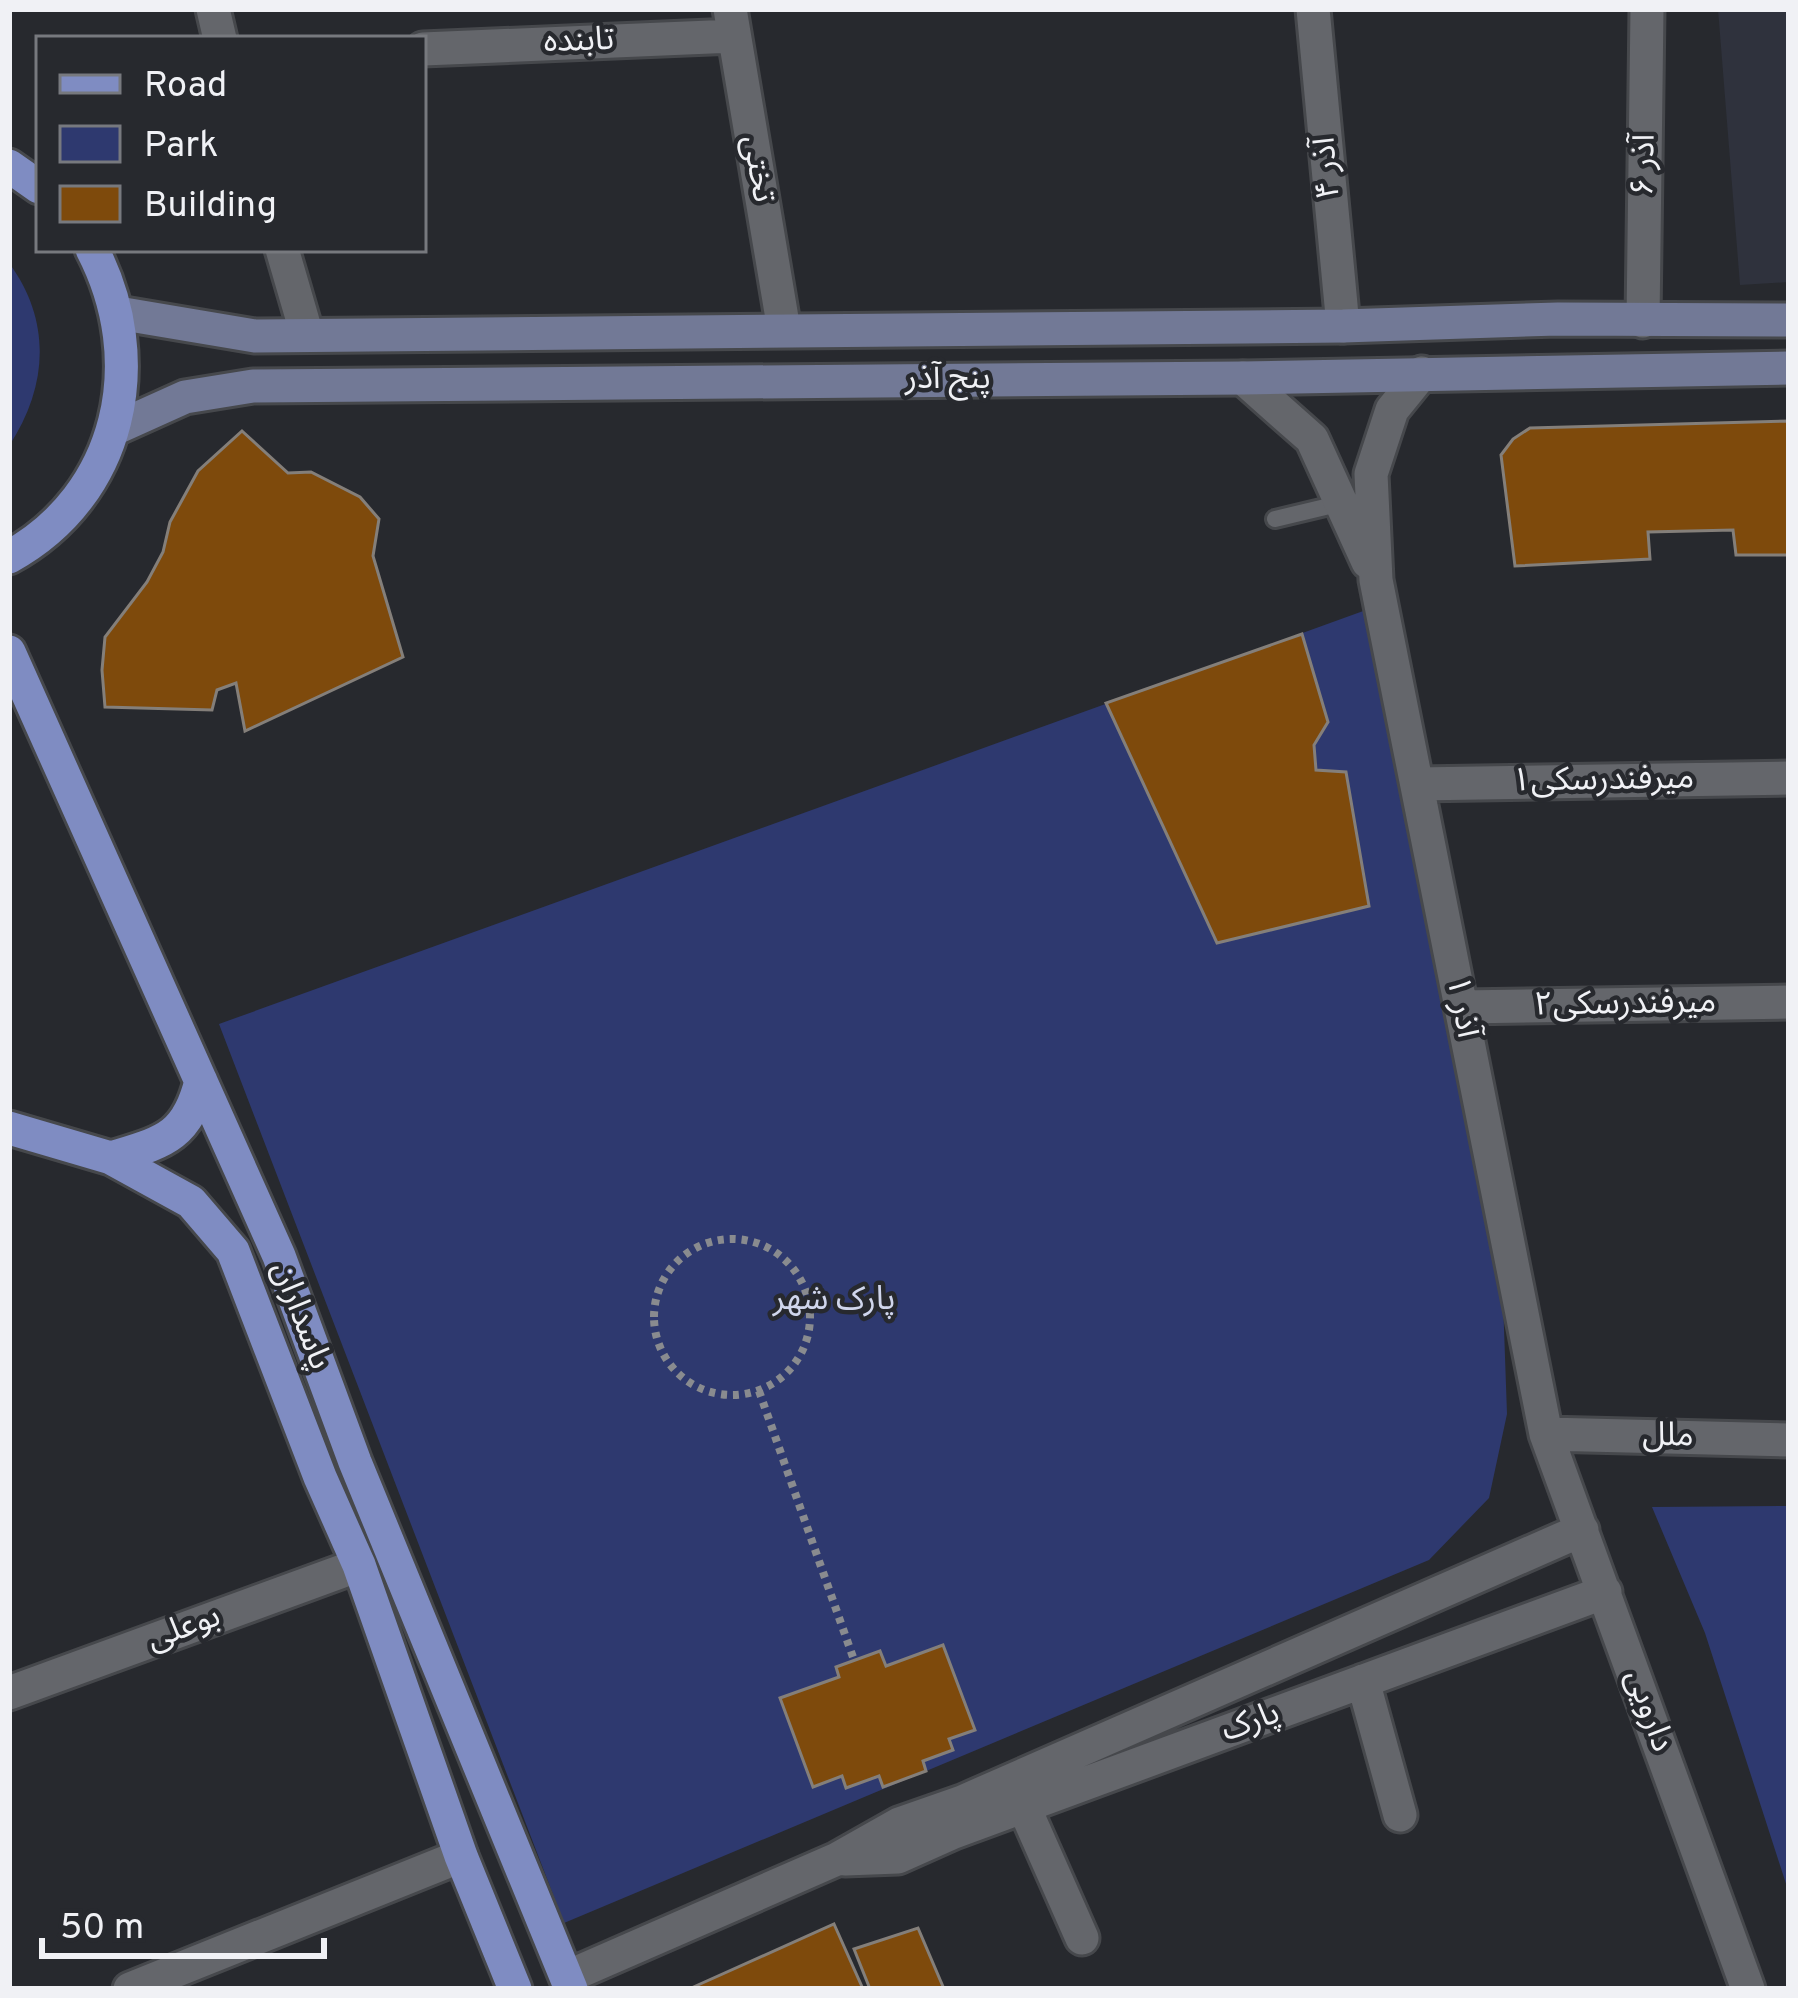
<svg xmlns="http://www.w3.org/2000/svg" width="1798" height="1998" viewBox="0 0 1798 1998" font-family="Overpass,'Noto Sans Arabic',sans-serif">
<rect width="100%" height="100%" fill="#27292e"/>
<path fill="#2f323d" d="M1718 9H1789V282L1740 285Z"/>
<path fill="#2e396f" d="M9 263C52 321 48 387 9 446Z
M1366 610 1503 1300 1507 1414 1489 1498 1429 1560 564 1923 219 1024Z
M1789 1506V1893L1705 1633 1652 1507Z"/>
<path fill="#7e4a0c" stroke="#847f7a" stroke-width="3" d="M1789 421V555H1736L1733 530 1648 532 1650 559 1515 566 1501 455 1513 439 1530 428Z
M242 431 288 473 311 472 360 497 379 519 373 556 403 657 245 731 236 683 217 690 212 710 105 707 102 670 105 637 147 582 163 552 170 522 198 471Z
M1302 634 1328 722 1314 745 1316 770 1346 772 1369 906 1217 943 1106 703Z
M943 1645 975 1730 949 1739 953 1750 923 1761 926 1771 883 1787 879 1776 846 1788 842 1776 813 1787 780 1698 839 1677 836 1667 880 1651 886 1666Z
M834 1924 863 1989H689Z
M918 1928 944 1989H870L854 1949Z"/>
<g fill="none" stroke-linecap="round" stroke-linejoin="round">
<defs>
<path id="service" d="M1275 519 1342 503"/>
<path id="minor" d="M213 9 220 39
M730 9 784 330
M1313 9 1343 326
M423 49 734 36
M282 249 307 335
M1643 321 1647 9
M1422 373 1392 410 1371 474 1376 580 1546 1434 1748 1989
M1243 378 1312 439 1368 562
M1417 784 1789 778
M1461 1007 1789 1002
M1546 1434 1789 1440
M1363 1681 1400 1815
M9 1693 359 1565
M1024 1807 1082 1938
M845 1859 898 1857 954 1832 1605 1592
M567 1977 837 1859 899 1824 962 1802 1582 1530
M130 1989 461 1856"/>
<path id="secondary" d="M118 313 255 336 1343 326 1558 319 1789 320
M114 429 185 397 253 386 1243 378 1789 368"/>
<path id="primary" d="M9 166 39 187
M9 557C122 495 150 360 92 249
M9 652 279 1256 355 1462 571 1989
M9 1128 111 1158 191 1202 233 1251 320 1477 359 1565 461 1856 515 1989
M111 1158C163 1142 187 1138 201 1081"/>
</defs>
<use href="#service" stroke="#46484c" stroke-width="22"/>
<use href="#minor" stroke="#46484c" stroke-width="39"/>
<use href="#secondary" stroke="#46484c" stroke-width="39"/>
<use href="#primary" stroke="#46484c" stroke-width="39"/>
<path stroke="#898b8f" stroke-width="8" stroke-dasharray="6 6" stroke-linecap="butt" d="M654 1317a78 78 0 1 1 156 0a78 78 0 1 1-156 0Z
M759 1391 854 1660"/>
<use href="#service" stroke="#64666b" stroke-width="16"/>
<use href="#minor" stroke="#64666b" stroke-width="33"/>
<use href="#secondary" stroke="#727996" stroke-width="33"/>
<use href="#primary" stroke="#7f8cc2" stroke-width="33"/>
</g>
<g text-anchor="middle" dominant-baseline="central" stroke-width="9" stroke-linejoin="round" paint-order="stroke">
<g font-size="33" fill="#f0f1f5" stroke="#27292e">
<text transform="translate(579 42) rotate(-2)">تابنده</text>
<text transform="translate(1645 165) rotate(-89)">آذر ۶</text>
<text transform="translate(1328 168) rotate(-95)">آذر ۴</text>
<text transform="translate(757 169) rotate(80)">تختی</text>
<text x="948" y="380">پنج آذر</text>
<text transform="translate(1603 781) rotate(-1)">میرفندرسکی۱</text>
<text transform="translate(1625 1005) rotate(-1)">میرفندرسکی۲</text>
<text transform="translate(1461 1007) rotate(79)">۱ آذر</text>
<text transform="translate(300 1316) rotate(69)">پاسداران</text>
<text transform="translate(1668 1437) rotate(1)">ملل</text>
<text transform="translate(184 1629) rotate(-20)">بوعلی</text>
<text transform="translate(1648 1711) rotate(70)">دارویی</text>
<text transform="translate(1251 1723) rotate(-20)">پارک</text>
</g>
<g font-size="33" fill="#d0d6ec" stroke="#27292e">
<text x="834" y="1301">پارک شهر</text>
</g>
</g>
<rect width="1798" height="1998" fill="none" stroke="#f0f1f5" stroke-width="24"/>
<rect x="36" y="36" width="390" height="216" fill="#27292e" stroke="#77797e" stroke-width="3"/>
<rect x="60" y="75" width="60" height="18" fill="#7f8cc2" stroke="#77797e" stroke-width="3"/>
<text x="144" y="96" font-size="36" fill="#f0f1f5">Road</text>
<rect x="60" y="126" width="60" height="36" fill="#2e396f" stroke="#77797e" stroke-width="3"/>
<text x="144" y="156" font-size="36" fill="#f0f1f5">Park</text>
<rect x="60" y="186" width="60" height="36" fill="#7e4a0c" stroke="#77797e" stroke-width="3"/>
<text x="144" y="216" font-size="36" fill="#f0f1f5">Building</text>
<path d="M42 1938v18h282v-18" fill="none" stroke="#f0f1f5" stroke-width="6"/>
<text x="60" y="1938" font-size="36" fill="#f0f1f5" stroke="#27292e" stroke-width="9" paint-order="stroke">50 m</text>
</svg>
